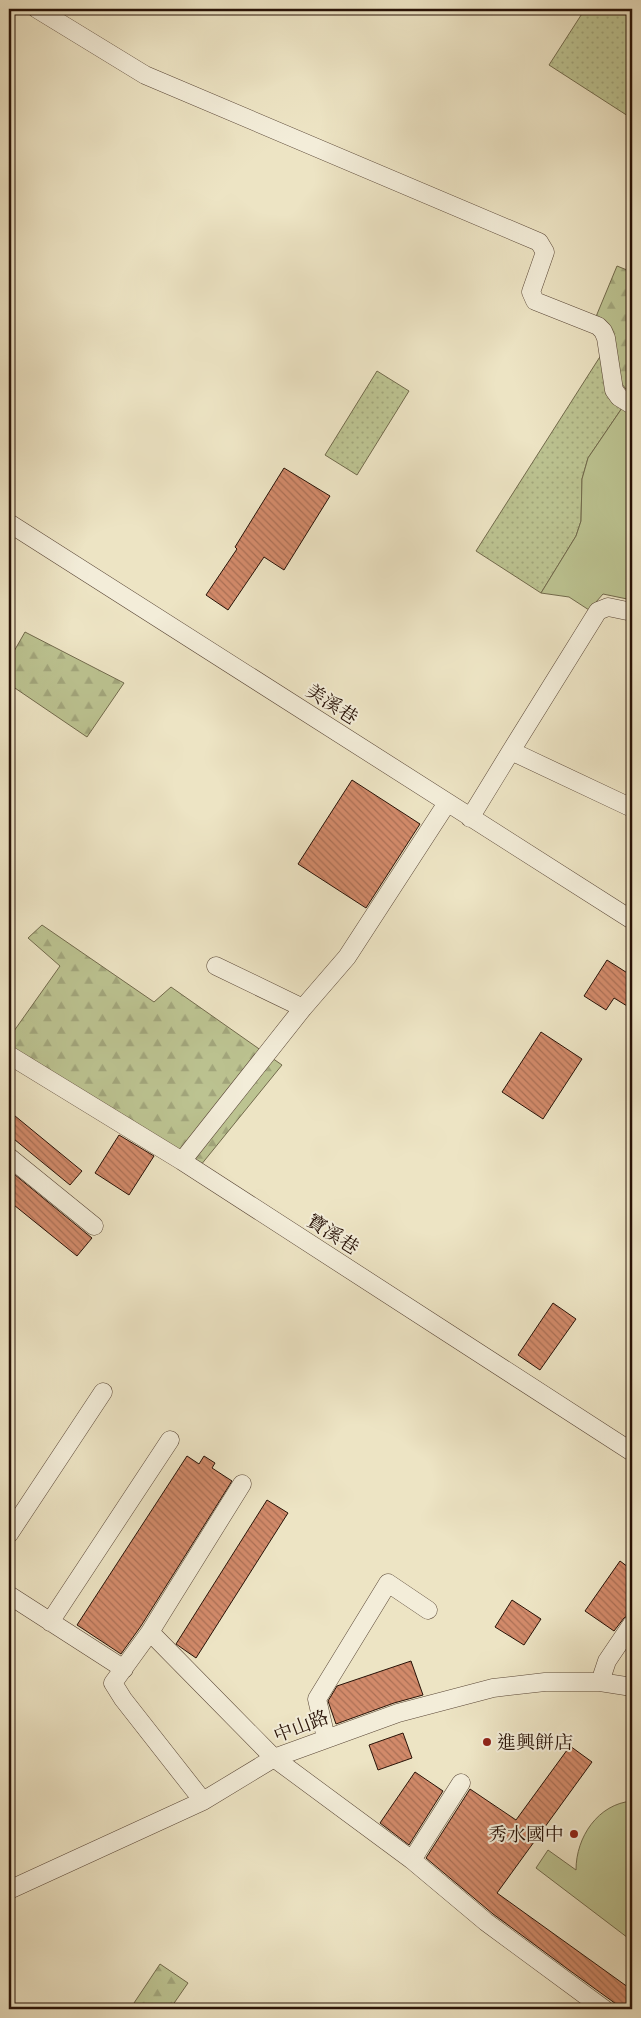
<svg xmlns="http://www.w3.org/2000/svg" width="641" height="2018" viewBox="0 0 641 2018" font-family="'EB Garamond','Noto Serif TC',serif">
<defs>
<pattern id="grass-dots" width="8" height="8" patternUnits="userSpaceOnUse" patternTransform="scale(1.25)"><rect width="8" height="8" fill="#bcc391"/><path d="M2 2h.1M6 6h.1" fill="none" stroke="#a2a67c" stroke-width="1.8" stroke-linecap="round"/></pattern>
<pattern id="forest-firs" width="22" height="20" patternUnits="userSpaceOnUse" patternTransform="scale(1.25)"><rect width="22" height="20" fill="#bcc391"/><path d="M5 1l3.5 6h-7zM16 11l3.5 6h-7z" fill="#a2a67c"/></pattern>
<pattern id="building-back-hatch" width="6" height="6" patternUnits="userSpaceOnUse" patternTransform="scale(1.25)"><rect width="6" height="6" fill="#d28a6a"/><path d="M-1 5l2 2M0 0l6 6M5-1l2 2" fill="none" stroke="#aa6f55"/></pattern>
</defs>
<rect width="100%" height="100%" fill="#ede4c4"/>
<filter id="stains"><feTurbulence type="fractalNoise" baseFrequency=".004" numOctaves="4"/><feColorMatrix values="0 0 0 0 .2 0 0 0 0 .09 0 0 0 0 .02 0 0 0 .5 -.17"/></filter>
<radialGradient id="worn" r=".72"><stop offset=".6" stop-color="#630" stop-opacity="0"/><stop offset="1" stop-color="#630" stop-opacity=".3"/></radialGradient>
<path fill="url(#grass-dots)" stroke="#726a4c" d="M585 9H632V110L628 116 549 65Z
M603 352 622 408 588 458 582 479 581 521 576 536 541 593 476 551Z
M377 371 409 391 357 475 325 455Z"/>
<path fill="url(#forest-firs)" stroke="#726a4c" d="M617 266 632 272V397L622 384 595 319Z
M25 632 124 683 87 737 9 684V660Z
M42 925 154 1002 171 987 282 1065 196 1171 9 1054V1038L60 966 28 938Z
M160 1964 188 1983 170 2009H130Z"/>
<path fill="#bcc391" stroke="#726a4c" d="M622 408 632 412V600L603 594 589 610 569 597 541 593 576 536 581 521 582 479 588 458Z
M632 1801V1941L536 1868 548 1850 576 1870C576 1837 598 1804 632 1801Z"/>
<path fill="url(#building-back-hatch)" stroke="#281207" d="M284 468 330 496 284 570 264 557 228 610 206 595 237 549 235 547Z
M352 780 420 824 366 908 298 864Z
M607 960 632 976V1009L614 998 606 1010 584 996Z
M541 1032 582 1059 543 1119 502 1092Z
M9 1111 82 1171 70 1185 9 1135Z
M119 1135 154 1156 129 1195 95 1173Z
M9 1170 92 1238 77 1256 9 1201Z
M553 1303 576 1319 540 1370 518 1355Z
M187 1456 199 1464 204 1456 215 1463 212 1468 232 1481 141 1626 121 1654 77 1625Z
M267 1500 288 1513 196 1658 176 1644Z
M620 1561 632 1570V1613L624 1618 614 1631 585 1611Z
M512 1600 541 1619 524 1645 495 1627Z
M411 1661 423 1695 394 1703 336 1724 328 1701 337 1686Z
M403 1733 412 1758 378 1770 369 1745Z
M570 1746 592 1762 497 1893 632 1990V2009H623L569 1970 493 1914 426 1858 470 1789 516 1820Z
M415 1772 443 1791 409 1845 380 1823Z"/>
<g fill="none" stroke-linecap="round" stroke-linejoin="round">
<defs>
<path id="minor" d="M37 9 145 75 539 242 545 252 531 292 535 301 598 326 603 331 606 338 614 390 619 397 632 405
M9 523 632 920
M632 612 608 607 598 611 511 751 632 808
M470 818 511 751
M216 966 303 1008
M9 1055 182 1161 632 1452
M9 1157 94 1226
M182 1161 303 1008 347 957 447 803
M9 1534 103 1392
M9 1595 124 1669
M50 1622 170 1440
M150 1632 274 1758 412 1860 486 1922 604 2009
M600 1682 607 1661 632 1624
M326 1738 317 1699 388 1583 428 1610
M203 1801 123 1699 113 1683 150 1632 242 1484
M412 1860 461 1783
M9 1890 203 1801 274 1758 398 1713 493 1688 545 1682H600L632 1687"/>
</defs>
<use href="#minor" stroke="#594636" stroke-width="19"/>
<use href="#minor" stroke="#f3edd9" stroke-width="18"/>
</g>
<g fill="#8f2418" stroke="#f3edd9" stroke-width="2">
<circle cx="487" cy="1742" r="5"/>
<circle cx="574" cy="1834" r="5"/>
</g>
<g text-anchor="middle" dominant-baseline="central" stroke-width="4" stroke-linejoin="round" paint-order="stroke">
<g font-size="19" fill="#281207" stroke="#f3edd9">
<text transform="translate(332 704) rotate(33)">美溪巷</text>
<text transform="translate(333 1234) rotate(33)">寶溪巷</text>
<text transform="translate(301 1726) rotate(-21)">中山路</text>
</g>
<g font-size="19" fill="#281207" stroke="#f3edd9" text-anchor="start">
<text x="497" y="1742">進興餅店</text>
<text x="564" y="1834" text-anchor="end">秀水國中</text>
</g>
</g>
<rect width="641" height="2018" fill="none" stroke="#ede4c4" stroke-width="30"/>
<rect x="10" y="10" width="621" height="1998" fill="none" stroke="#281207" stroke-width="2.5"/>
<rect x="15" y="15" width="611" height="1988" fill="none" stroke="#281207"/>
<rect width="100%" height="100%" filter="url(#stains)"/>
<rect width="100%" height="100%" fill="url(#worn)"/>
</svg>
